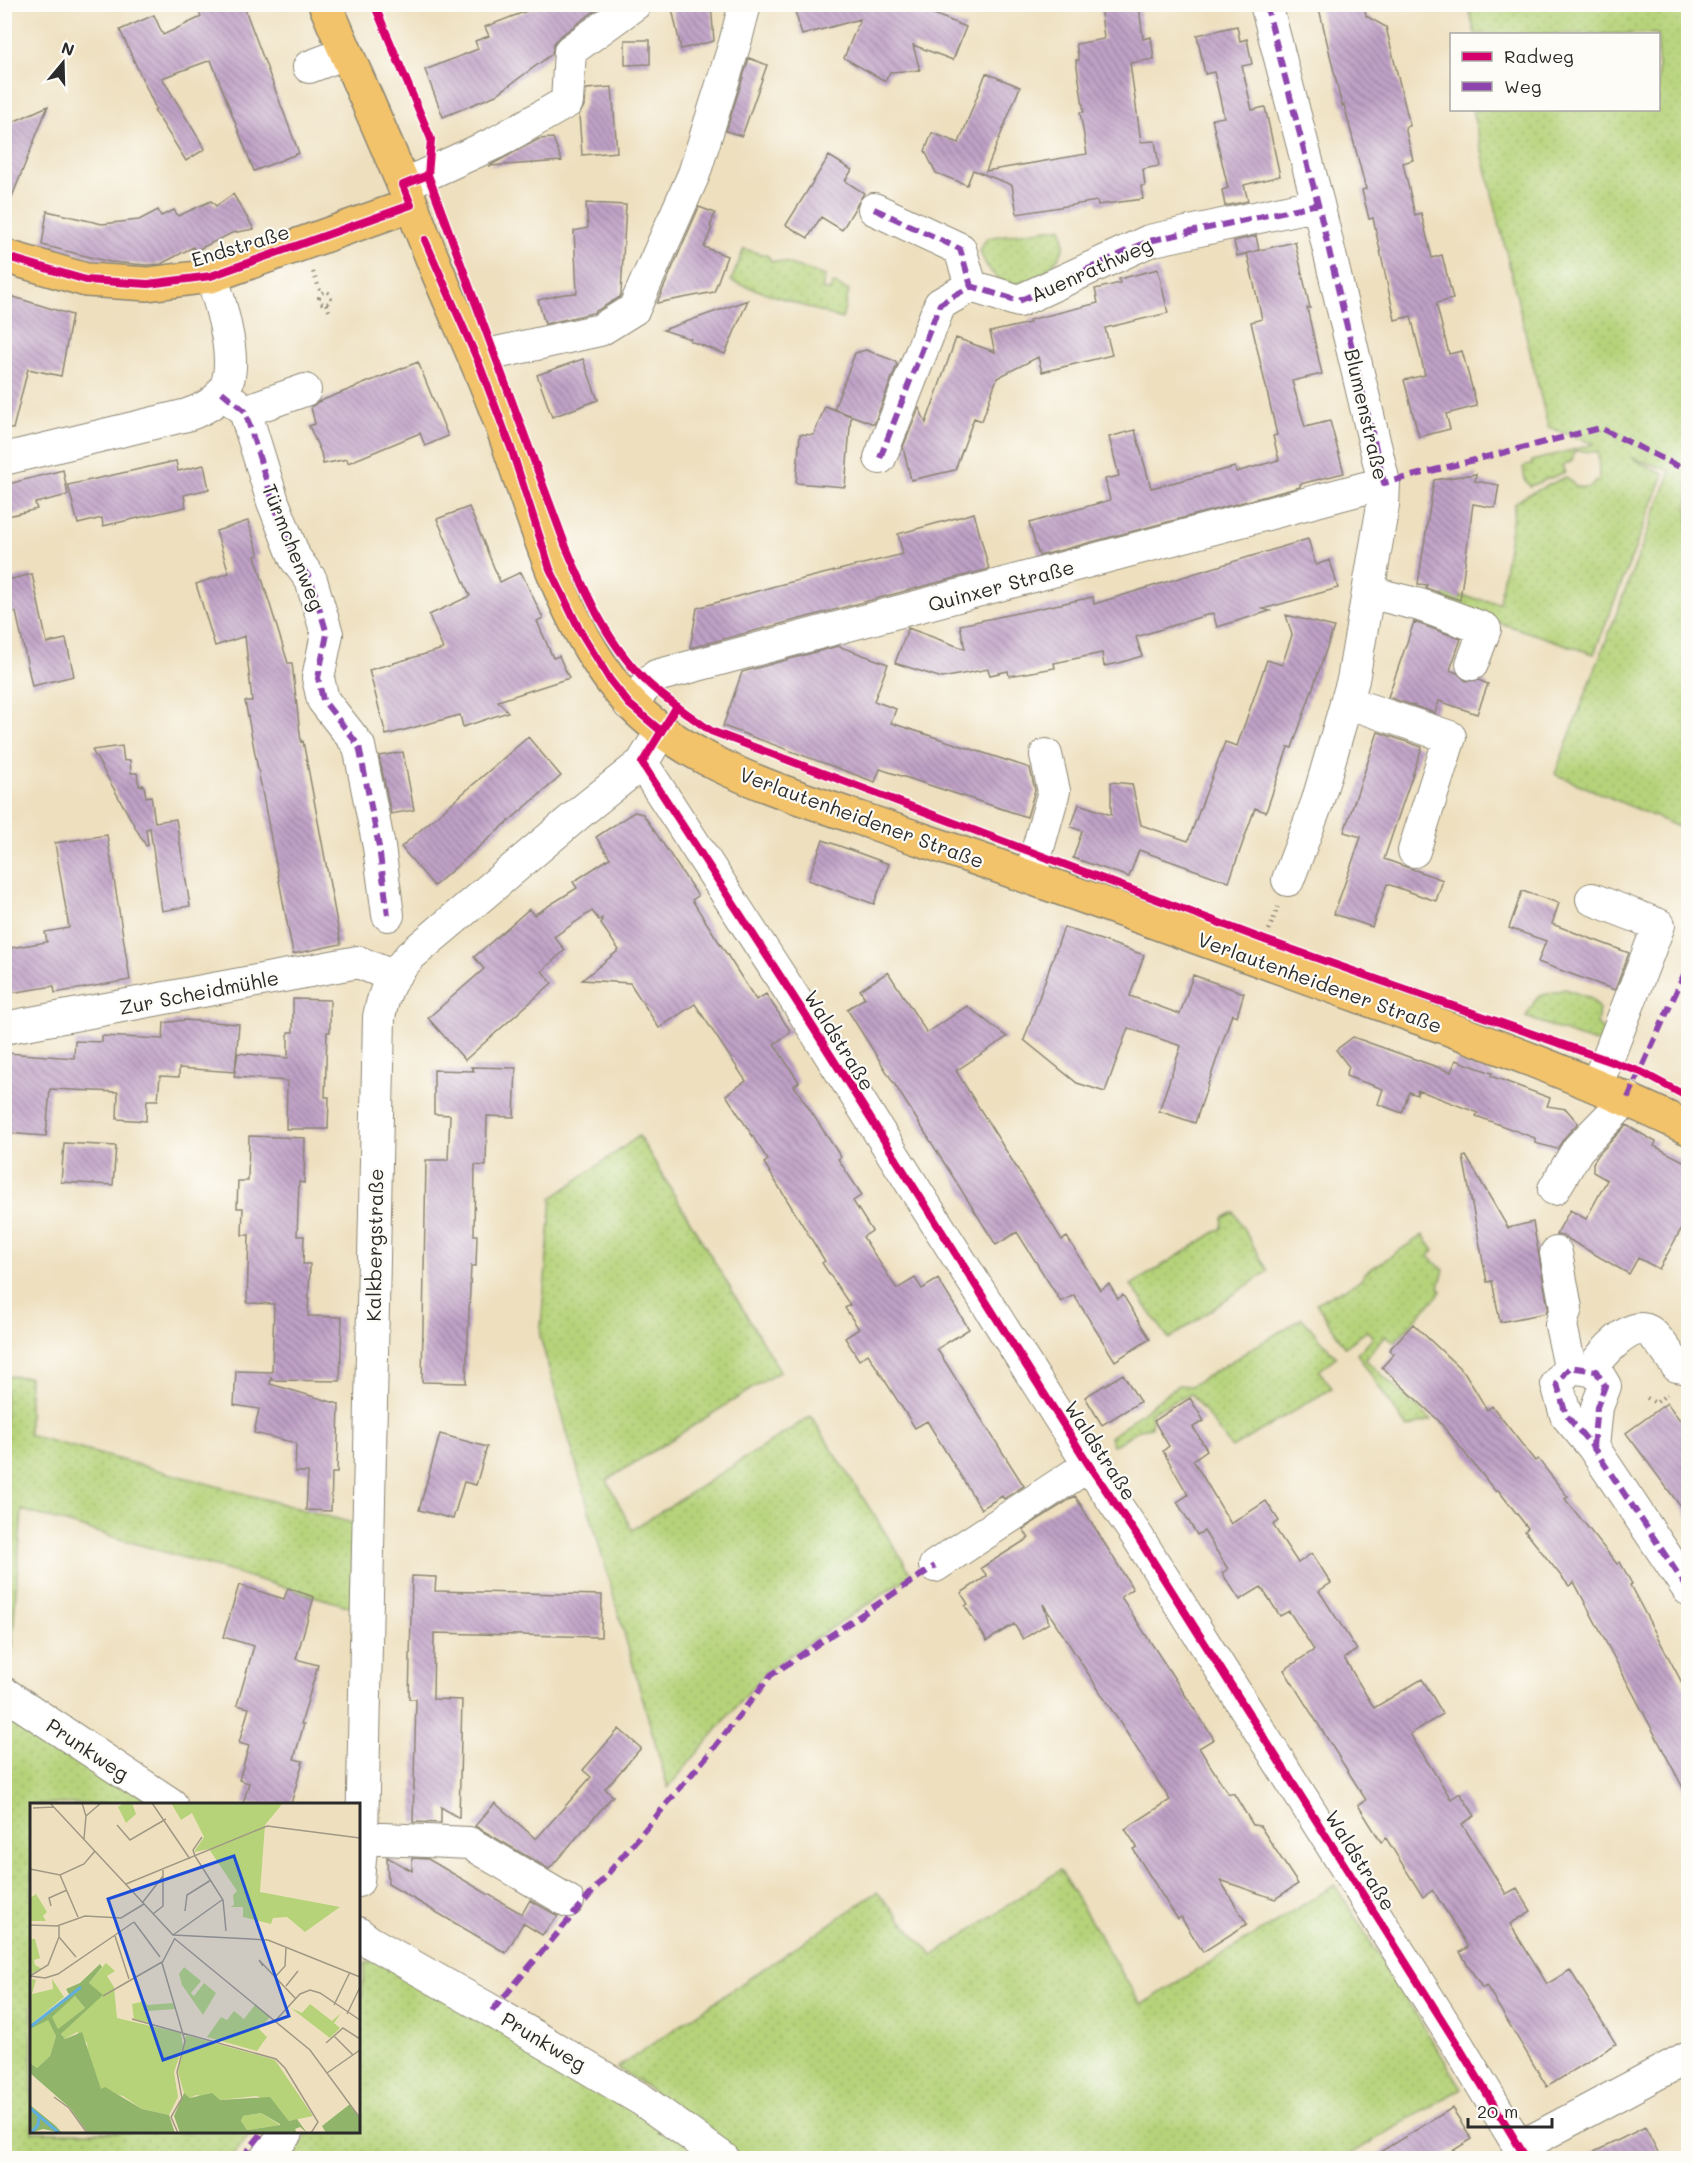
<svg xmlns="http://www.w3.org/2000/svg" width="1693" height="2163" viewBox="0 0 1693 2163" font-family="Mali,sans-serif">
<defs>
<pattern id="grass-dots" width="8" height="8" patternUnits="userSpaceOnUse" patternTransform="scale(1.5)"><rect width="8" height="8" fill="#b6d37a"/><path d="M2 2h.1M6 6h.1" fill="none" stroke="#9db56a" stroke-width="1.8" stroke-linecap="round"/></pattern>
<pattern id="building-back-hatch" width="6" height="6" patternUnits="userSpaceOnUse" patternTransform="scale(1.5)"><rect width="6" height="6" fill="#bfa1c6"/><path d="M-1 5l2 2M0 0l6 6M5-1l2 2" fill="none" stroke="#9b83a1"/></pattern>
</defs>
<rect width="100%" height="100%" fill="#fdfcf7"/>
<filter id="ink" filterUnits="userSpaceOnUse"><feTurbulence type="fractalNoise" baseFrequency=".0167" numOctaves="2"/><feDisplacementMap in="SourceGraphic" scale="12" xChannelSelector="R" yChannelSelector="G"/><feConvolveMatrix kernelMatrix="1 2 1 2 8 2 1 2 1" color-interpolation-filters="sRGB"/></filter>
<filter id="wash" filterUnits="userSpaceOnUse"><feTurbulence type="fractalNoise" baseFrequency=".008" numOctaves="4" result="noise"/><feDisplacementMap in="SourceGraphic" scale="24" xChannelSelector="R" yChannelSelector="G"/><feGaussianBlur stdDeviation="1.35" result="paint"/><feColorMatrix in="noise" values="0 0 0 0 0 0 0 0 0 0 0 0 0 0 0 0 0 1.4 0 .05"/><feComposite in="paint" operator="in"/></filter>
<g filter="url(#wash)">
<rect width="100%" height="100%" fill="#eee0bf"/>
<path fill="url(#grass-dots)" stroke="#707f52" stroke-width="1.5" d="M1468 5H1688V831L1555 774 1671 471 1630 457 1664 474 1594 654 1443 604 1445 593 1499 603 1515 503 1527 495 1566 477 1577 487 1589 488 1599 479 1598 452 1574 451 1572 461 1562 466 1565 472 1530 486 1525 480 1523 467 1531 465 1532 461 1594 444 1548 427 1472 110H1658V34H1475Z
M1062 227C1062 232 1065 240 1064 245 1059 267 1027 289 1005 282 993 278 983 262 980 250L987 238Z
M744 249 768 256 771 261 784 262 825 276 822 289 830 291 833 283 849 291 842 319 731 281Z
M1565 989 1590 998 1599 1009 1597 1024 1605 1033 1603 1039 1595 1043 1526 1017 1537 997Z
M639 1136 780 1371 607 1480 632 1530 811 1416 912 1575 766 1671 668 1788 540 1337 552 1198Z
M1234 1212 1268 1271 1169 1339 1131 1285 1222 1228 1223 1218Z
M1423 1235 1434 1251 1428 1257 1444 1270 1439 1287 1442 1291 1394 1342 1386 1335 1365 1359 1431 1420 1407 1428 1357 1354 1373 1337 1367 1331 1345 1347 1316 1303 1360 1281 1366 1272Z
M1302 1318 1336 1357 1319 1371 1332 1388 1232 1448 1191 1394 1151 1412 1152 1418 1151 1427 1140 1429 1113 1446 1110 1437 1178 1385 1191 1386Z
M5 1376 29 1377V1435L356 1524 351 1607 22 1510 9 1687 5 1684Z
M4 1703 154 1804H32V2132H252L231 2158H5Z
M1060 1870 1141 2005 1335 1885 1462 2088 1344 2158H743L651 2090 617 2068 877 1892 933 1956Z
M374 1959 569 2063 586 2086 638 2106 710 2158H288L309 2132H358L359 2021 365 1964Z"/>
<g id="blocks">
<path fill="url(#building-back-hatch)" d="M196 4H243L299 153 254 171 211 60 162 78 205 149 186 161 154 110 156 109 120 30 154 15 163 35 201 17Z
M545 4H604L559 37 554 43 552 54 496 95 443 117 425 70 478 49 475 41 489 36 485 27Z
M671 4H711L714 41 681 49Z
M793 4H909L966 27 953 60 913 45 920 70 890 72 885 81 844 58 860 19 802 35Z
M1100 4H1128V7L1139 6 1143 39 1151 37 1154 59 1130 63 1141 142 1155 141 1159 166 1143 169 1145 186H1141L1143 199 1098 205 1097 201 1017 214 1012 185 973 170 967 185 936 173 925 151 932 133 959 143 986 73 1020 87 986 171 1087 154 1080 112H1084L1076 60H1079L1076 44 1104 39Z
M1318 4H1364L1366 16 1386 27 1410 126 1405 127 1413 160 1403 163 1415 215 1421 213 1432 258 1442 255 1453 299 1436 303 1449 354 1462 351 1477 406 1446 414 1450 429 1419 437 1404 380 1425 375 1411 316 1395 320 1373 218 1369 219 1362 190 1366 189 1344 105 1342 106Z
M1237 26 1240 41 1247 39 1252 64 1242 66 1252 110 1265 107 1280 176 1244 185 1248 201 1225 206 1222 190 1228 188 1212 119 1224 117 1214 72 1205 74 1197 35Z
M625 40H650V64L625 65Z
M749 58 767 65 742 136 726 131Z
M612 87 617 152 582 155 579 115 585 104 586 89Z
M48 106 6 212H4V126Z
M553 138 562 161 489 166 539 139Z
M829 156 852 170 845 181 864 193 842 230 821 217 808 238 786 225Z
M233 194 254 229 232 233 195 251 193 247 161 264 147 265 110 262 42 245 47 211 102 224 139 220 158 210 161 216 174 210 178 216 211 201 216 206Z
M586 203 626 205 621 293 620 297 593 313 545 324 538 300 564 294 577 293 574 231 588 228Z
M699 207 715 213 710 227 712 228 704 247 727 256 714 292 657 303Z
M1256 236 1259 250 1237 256 1234 241Z
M1295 242 1310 308H1307L1322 374 1292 381 1305 427 1330 421 1344 473 1300 484V487L1039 556 1029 523 1110 500 1105 479 1119 476 1109 437 1135 430 1151 488 1235 467 1236 472 1279 460 1273 436 1277 435 1251 322 1262 319 1247 253Z
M1158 269 1168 313 1105 328 1112 355 1042 372 1038 357 997 378 982 421 974 418 955 470 911 480 903 447 919 408 926 423 956 338 995 352 990 332 1030 323 1029 320 1098 303 1095 289 1120 283 1119 279Z
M4 294 72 315 61 376 28 369 13 429 4 428Z
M748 300 725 354 690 341 691 339 663 330Z
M866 350 895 361 897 365 874 424 834 409 855 353Z
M583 359 598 400 552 417 537 375Z
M418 362 448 436 425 446 420 433 348 463 347 459 323 464 321 453 309 426 315 424 311 407 318 402Z
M825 406 851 416 845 487 796 483 800 434 814 435Z
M176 461 178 471 204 465 209 489 184 495 186 507 103 526 102 518 78 524 68 485Z
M63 470 68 495 35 503 37 509 4 517V485Z
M1476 474 1475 481 1499 485 1495 508 1473 504 1460 600 1426 588 1427 585 1418 584 1434 480Z
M469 507 500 582 521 572 543 618 537 621 553 658 559 656 569 678 498 701 508 712 463 727 460 715 386 735 369 670 443 649 429 615 470 596 437 519Z
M974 513 989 569 690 648 697 608 775 586 903 554 898 534Z
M248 521 259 555 255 556 288 663H292L301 742 303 741 341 944 293 954 245 701H252L245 636 215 646 196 584 229 573 216 531Z
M1308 539 1316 565 1330 560 1338 588 1263 609 1270 611 1217 627 1213 613 1136 637 1142 656 1119 663 1104 666 1102 653 1054 663 1055 668 1009 676 1008 671 990 675 988 669 942 678 895 663 908 628 965 649 960 625 1093 597 1094 604Z
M32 574 47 643 66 639 74 676 32 686 16 612 4 614V581Z
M1286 615 1334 627 1292 748 1288 747 1266 812 1255 808 1229 882 1139 850 1129 877 1073 858 1082 831 1071 827 1079 804 1111 815V782L1132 784 1141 825 1188 841 1225 742 1237 746 1267 660 1282 665 1292 635Z
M1414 622 1461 639 1450 670 1457 673 1466 681 1478 680 1488 684 1477 714 1439 701 1435 713 1388 697Z
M838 646 888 664 874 701 896 709 891 723 1030 768 1035 790 1027 817 880 769 875 782 723 726 742 672Z
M1378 732 1422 747 1384 859 1443 880 1436 901 1387 884 1372 927 1334 914 1361 837 1344 832Z
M528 737 561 776 434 886 401 847Z
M122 746 124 761 130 760 131 773H137L139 786 144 785 146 797 151 796 155 822 176 819 190 906 162 911 150 828 146 829 148 845 146 846 92 750Z
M403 752 414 810 391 814 379 756Z
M634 812 643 814 698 896 692 900 756 1000 766 994 791 1032 774 1044 799 1082 794 1086 841 1157 838 1159 862 1195 853 1201 872 1231 863 1237 897 1289 915 1278 922 1289 938 1279 969 1329 937 1349 1024 1486 1004 1499 1002 1496 981 1509 927 1421 915 1428 868 1354 859 1360 845 1338 859 1329 845 1308 850 1305 822 1263 825 1261 764 1163 768 1160 726 1095 746 1081 695 1004 659 1028 630 983 582 980 619 950 601 924 602 918 599 920 592 911 554 937 565 950 542 971 552 983 465 1060 428 1018 484 969 474 957 529 909 534 915 577 888 573 882 610 858 596 837Z
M107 835 130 980 55 993 54 986 4 994V949L47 942 45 932 69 928 55 843Z
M823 840 889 864 874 904 808 880Z
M1522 891 1559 903 1552 924 1629 953 1615 990 1538 962 1546 941 1509 928Z
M1064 927 1144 955 1130 996 1180 1014 1193 975 1244 993 1237 1016 1232 1014 1195 1123 1159 1111 1181 1046 1128 1028 1105 1092 1077 1083 1024 1040Z
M888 972 927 1033 967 1006 1007 1037 956 1071 1062 1240 1067 1237 1100 1290 1109 1284 1118 1299 1123 1295 1150 1339 1115 1361 1074 1295 1061 1302 1017 1232 996 1245 847 1009 865 998 860 990Z
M293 999 330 1000V1032H327L326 1065 325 1097H329L328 1129H286L287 1081 234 1077 238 1053 288 1058V1032H293Z
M184 1020 239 1024 235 1072 179 1068V1077L160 1076 158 1100H147L146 1121 117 1119 118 1092 50 1089 46 1136 4 1133 7 1053 74 1058 75 1041 102 1042V1036L163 1039 164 1023Z
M1353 1037 1451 1072 1456 1060 1492 1073 1491 1076 1550 1098 1547 1106 1566 1109 1578 1123 1565 1137 1557 1149 1535 1143V1138L1476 1116 1478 1113 1418 1090 1417 1095 1409 1092 1402 1113 1378 1104 1383 1089 1346 1076 1349 1067 1336 1050Z
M471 1067 516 1068 514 1117 487 1116 486 1166 475 1165 474 1235H477L476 1266H471L466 1383 422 1382 426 1160H448L450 1115 434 1114V1070L474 1071Z
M1626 1125 1656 1142 1654 1146 1689 1164V1215L1659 1269 1638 1258 1629 1274 1563 1236 1556 1235 1570 1210 1586 1219 1607 1180 1593 1172V1163L1598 1155Z
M249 1136 305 1138 304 1183 299 1182 297 1236H304L303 1264H310L308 1316 342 1317 340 1381 271 1380V1377L270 1384 339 1404 337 1473H332L331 1511 306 1510 308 1472H295L296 1443 254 1433 259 1409 234 1405 236 1371 272 1372 274 1304 247 1303 249 1235H242L243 1208H237L238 1181H248Z
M64 1143 116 1146 113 1185 61 1182Z
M1466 1156 1508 1228 1533 1222 1548 1307 1546 1313 1500 1322 1492 1281 1487 1282 1463 1157Z
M1413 1324 1465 1373 1487 1410 1492 1406 1535 1461 1538 1459 1568 1497 1565 1499 1617 1564 1620 1562 1632 1584 1630 1585 1689 1696V1799L1574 1582 1569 1586 1525 1531 1528 1528 1498 1490 1496 1492 1439 1421 1382 1367 1394 1354 1389 1350Z
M1123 1374 1140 1402 1102 1425 1085 1397Z
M1190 1398 1204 1421 1193 1427 1207 1450 1193 1460 1231 1524 1266 1501 1279 1521 1273 1525 1298 1563 1312 1553 1331 1583 1319 1591 1357 1650 1344 1658 1374 1708 1422 1679 1424 1682 1443 1714 1410 1734 1451 1799 1460 1793 1475 1816 1462 1824 1506 1894 1517 1888 1531 1911 1510 1924 1547 1984 1570 1970 1616 2044 1547 2087 1486 1985 1482 1988 1460 1952 1468 1947 1433 1890 1423 1897 1386 1838 1381 1842 1358 1805 1366 1800 1284 1670 1314 1650 1289 1611 1280 1616 1261 1587 1240 1600 1222 1573 1228 1569 1204 1531 1197 1535 1177 1502 1188 1495 1163 1451 1169 1446 1154 1421Z
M1667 1403 1689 1432V1518L1626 1433Z
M440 1434 487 1447 476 1485 464 1482 453 1519 419 1510Z
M1075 1496 1133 1589 1121 1597 1214 1739 1199 1748 1228 1793 1234 1794 1253 1825 1260 1826 1298 1884 1275 1899 1220 1880 1247 1924 1203 1952 1181 1917 1178 1919 1167 1903 1133 1849 1137 1847 1125 1829 1170 1800 1043 1604 1049 1623 1023 1639 1014 1624 987 1641 965 1606 968 1604 961 1593 987 1576 981 1568 1029 1538 1023 1529Z
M412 1576 436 1577 435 1591 602 1595 601 1637 434 1633 433 1699 462 1700 459 1818 441 1807V1823L413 1822 416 1699H409Z
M239 1585 284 1599 288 1588 314 1597 296 1659 318 1665 301 1724H304L294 1759 303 1761 291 1804H243L249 1783 239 1780 249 1746 239 1743 249 1708 237 1705 254 1646 223 1637Z
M619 1729 641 1748 605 1789 613 1796 549 1869 475 1826 495 1803 536 1839 591 1777 583 1770Z
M387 1857 412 1871V1858L428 1859 522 1914 530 1900 558 1916 542 1935 523 1923 506 1953 388 1884Z
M1452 2108 1472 2139 1441 2158H1370Z
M1645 2127 1661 2158H1582Z"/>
</g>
</g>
<g filter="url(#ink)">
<use href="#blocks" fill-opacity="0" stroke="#8c8675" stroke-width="1.5"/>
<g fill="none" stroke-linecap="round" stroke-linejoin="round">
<defs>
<path id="minor" d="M1266 4 1318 204 1384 483 1383 505 1353 680 1317 803 1288 880
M309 67 346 53
M403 185 495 143 567 102 570 51 635 4
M874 209 960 249 971 286
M478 361 496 353 600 330 634 309 694 174 735 43 745 4
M222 392 245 411 273 502 295 558 311 580 327 634 318 678 323 700 359 746 379 847 388 915
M245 411 305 390
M880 458 940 304 971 286 1019 301 1149 241 1318 204
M4 459 187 415C229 401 234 380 228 339 224 317 219 297 211 276
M1368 592 1420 605 1485 629 1472 664
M1346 702 1450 737 1414 851
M629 704 656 676 1384 483
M642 763 802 1010 1089 1465 1137 1536 1457 2044 1526 2158
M1030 877 1054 791 1046 755
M1592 899 1659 925 1607 1060 1595 1086
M4 1028 358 962 380 971 391 978
M1554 1189 1578 1149 1628 1098
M1556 1253 1566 1308 1561 1325 1570 1367
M1591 1370C1600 1357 1631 1318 1650 1332 1659 1339 1670 1356 1677 1366L1688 1368
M1593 1447 1597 1407 1605 1386 1596 1371 1570 1367 1557 1384 1566 1415 1593 1447 1688 1589
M935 1566 1089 1465
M4 1693 171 1804
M362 1838 469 1843 568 1901
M358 1881 362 1838 379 1017C385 987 391 978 410 956L583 810 642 763 653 745
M358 1933 370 1942 492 2011 642 2100 723 2158
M1520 2147 1688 2057
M266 2158 287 2132"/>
<path id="major" d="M325 4C353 69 382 133 409 198 418 222 427 246 437 270 455 314 476 357 493 402 530 497 551 600 613 683 670 759 776 790 862 819 919 839 977 858 1034 879 1143 917 1251 957 1359 996 1470 1036 1582 1076 1688 1128
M4 256 86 280 148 284 211 276 411 205"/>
</defs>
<use href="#minor" stroke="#8c8675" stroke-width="34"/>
<use href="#major" stroke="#8c8675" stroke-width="36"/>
<path stroke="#8c8675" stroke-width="4" stroke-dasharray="1.5 4.5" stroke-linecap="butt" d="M313 272 321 293
M319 298a6 6 0 1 1 12 0a6 6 0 1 1-12 0Z
M326 304 330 313
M1269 930 1278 907
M1647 1398 1656 1403 1667 1394"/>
<use href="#minor" stroke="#fff" stroke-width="32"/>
<use href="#major" stroke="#f2c36a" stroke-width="33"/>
<path stroke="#8e44ad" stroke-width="6" stroke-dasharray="12 6" stroke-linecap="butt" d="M1266 4 1318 204 1384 483 1600 428 1688 471
M874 209 960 249 971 286
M222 392 245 411 273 502 295 558 311 580 327 634 318 678 323 700 359 746 379 847 388 915
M880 458 940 304 971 286 1019 301 1149 241 1318 204
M1628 1098 1688 966
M1593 1447 1597 1407 1605 1386 1596 1371 1570 1367 1557 1384 1566 1415 1593 1447 1688 1589
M492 2011 713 1749 771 1675 935 1566
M242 2158 263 2132"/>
<defs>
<path id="cycleway" d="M374 4 431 139 428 175 566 547C587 596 609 647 649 684 668 701 690 716 711 731L1265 940 1641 1072 1688 1097
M425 240 478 361 511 448 550 569 579 629 610 680 629 704 661 731
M4 256 86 280 148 284 211 276 411 205 403 185 428 175
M677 706 642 763 802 1010 1089 1465 1137 1536 1457 2044 1526 2158"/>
</defs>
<use href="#cycleway" stroke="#fdfcf7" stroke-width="11"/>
<use href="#cycleway" stroke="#d6006c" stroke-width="8"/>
</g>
</g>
<g text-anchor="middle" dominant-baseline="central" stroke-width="4.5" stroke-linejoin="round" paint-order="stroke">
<g font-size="20" fill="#2b2b2b" stroke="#fdfcf7">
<text transform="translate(240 245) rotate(-17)">Endstraße</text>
<text transform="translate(1091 269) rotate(-24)">Auenrathweg</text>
<text transform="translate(1367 414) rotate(77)">Blumenstraße</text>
<text transform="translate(294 547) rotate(68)">Türmchenweg</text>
<text transform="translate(1001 585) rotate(-15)">Quinxer Straße</text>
<text transform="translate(862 817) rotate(20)">Verlautenheidener Straße</text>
<text transform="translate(1320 982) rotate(20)">Verlautenheidener Straße</text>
<text transform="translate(199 992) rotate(-11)">Zur Scheidmühle</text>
<text transform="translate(840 1040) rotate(58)">Waldstraße</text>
<text transform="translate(374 1245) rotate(-89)">Kalkbergstraße</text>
<text transform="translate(1101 1450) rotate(57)">Waldstraße</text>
<text transform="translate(88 1749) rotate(34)">Prunkweg</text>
<text transform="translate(1361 1860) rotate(58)">Waldstraße</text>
<text transform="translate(544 2041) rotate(31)">Prunkweg</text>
</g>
</g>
<g transform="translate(30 1803)">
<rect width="330" height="330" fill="#eee0bf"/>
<path d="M141 0H253L235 22 230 89 310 104 275 129 257 114 243 115 241 121 213 114V104H200L204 102 203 92 207 88 179 46 164 49 174 34 162 10 151 17ZM6 91 17 109 13 113 16 118H0V95ZM0 136H5L10 155 4 157 5 162 12 166 0 171ZM76 160 85 168 77 173 84 184 87 215 151 230 153 243 144 269 148 294 139 312 112 306 93 293 71 287 59 258 57 240 47 229 35 236 31 231 72 192 59 180ZM154 164 171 178 161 190 164 193 174 180 186 190 173 212 152 182 149 171ZM2 176 6 177 2 191 23 186 22 176 34 194 0 222ZM45 193 55 205 28 227 21 214ZM115 198 117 202 143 200 145 206 118 208 122 221 104 216 102 201ZM225 202 240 214 229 226 237 234 227 248 177 234 191 214 197 217 204 208 214 216ZM18 216 26 233 20 253 7 265 0 260V226ZM156 232 245 257 283 313 259 318 248 304 227 293 190 297 166 292 160 295 154 290 148 269ZM231 310 250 322 217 327 211 318 213 313Z" fill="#b6d37a"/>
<path d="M70 161 72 164 59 180 73 192 31 231 35 236 52 229 71 286 75 284 112 306 139 312 145 330H58L40 305 0 270V260L7 265 20 253 26 233 18 217 0 226V222L40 193 36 186 50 180ZM45 193 55 205 28 226 22 214ZM154 290 160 295 182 290 190 297 240 294 259 318 267 316 277 330 270 324 265 326 267 330H150L144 313ZM231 310 250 321V322L217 327 211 318 213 313ZM320 301 330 316V330H296L292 323ZM0 302 26 323 32 330 13 326 0 330Z" fill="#90b56a" fill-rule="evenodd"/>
<path d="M94 0H102L106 11 96 20 88 4ZM280 201 302 218 311 210 304 220 310 225 300 235 261 205 272 210Z" fill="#b6d37a"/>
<path fill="none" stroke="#61afdb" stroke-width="3" d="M0 224 51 184M0 305 29 330M1 330 8 322 9 313"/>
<path fill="none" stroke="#a09884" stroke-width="1.5" d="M20 0 143 132 238 137 330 174M52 0 56 13 54 36M122 0 160 56M3 5 24 4M56 13 71 0M87 22 100 37 136 16M165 53 193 97 196 128M165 53 163 47 172 34M0 66 30 72 54 61 65 48M30 72 48 114M96 81 237 23 330 35M113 99 133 73M21 103 19 95 37 87M155 108 157 92 181 77M123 111 133 103V67M104 119 130 154M0 122 27 123 55 113 91 115 114 101M29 122V134L46 154M143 132 192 97M85 133 99 176M145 135 132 160 155 238 147 269 152 295 141 314 148 330M145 136 280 247 330 315M233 163 229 157 266 196M0 173 15 175 28 171 104 119M0 173 18 162 29 134M246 173 255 163 256 145M256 183 268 168M73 193 132 159M304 202 320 169M317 211 330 184M102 216 246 256 255 265 288 319 281 330M246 217 270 191 280 187 290 190 330 217M304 233 323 252M296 240 313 225 330 236M297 270 330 247M24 294 39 305 57 330"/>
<path fill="#1d4ed8" fill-opacity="0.15" stroke="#1d4ed8" stroke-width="3" d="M204 53 259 213 133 257 78 96Z"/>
<rect width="330" height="330" fill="none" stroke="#2b2b2b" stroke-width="3"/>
</g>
<rect width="1693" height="2163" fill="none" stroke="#fdfcf7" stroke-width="24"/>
<rect x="1450" y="33" width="210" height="78" fill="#fdfcf7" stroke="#a9a8a5" stroke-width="1.5"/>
<rect x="1462" y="52" width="30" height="9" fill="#d6006c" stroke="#a9a8a5" stroke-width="1.5"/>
<text x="1504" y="63" font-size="18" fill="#2b2b2b">Radweg</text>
<rect x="1462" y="82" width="30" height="9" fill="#8e44ad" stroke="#a9a8a5" stroke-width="1.5"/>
<text x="1504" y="93" font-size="18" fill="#2b2b2b">Weg</text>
<g transform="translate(63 63) rotate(19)" stroke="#fdfcf7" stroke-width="4.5" paint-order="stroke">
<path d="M0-4.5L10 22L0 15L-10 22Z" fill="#2b2b2b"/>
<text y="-9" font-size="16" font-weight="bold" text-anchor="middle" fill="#2b2b2b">N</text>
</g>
<path d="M1468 2118v9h84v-9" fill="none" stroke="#2b2b2b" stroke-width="3"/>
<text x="1477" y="2118" font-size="18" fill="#2b2b2b" stroke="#fdfcf7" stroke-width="4.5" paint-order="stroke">20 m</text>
</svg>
